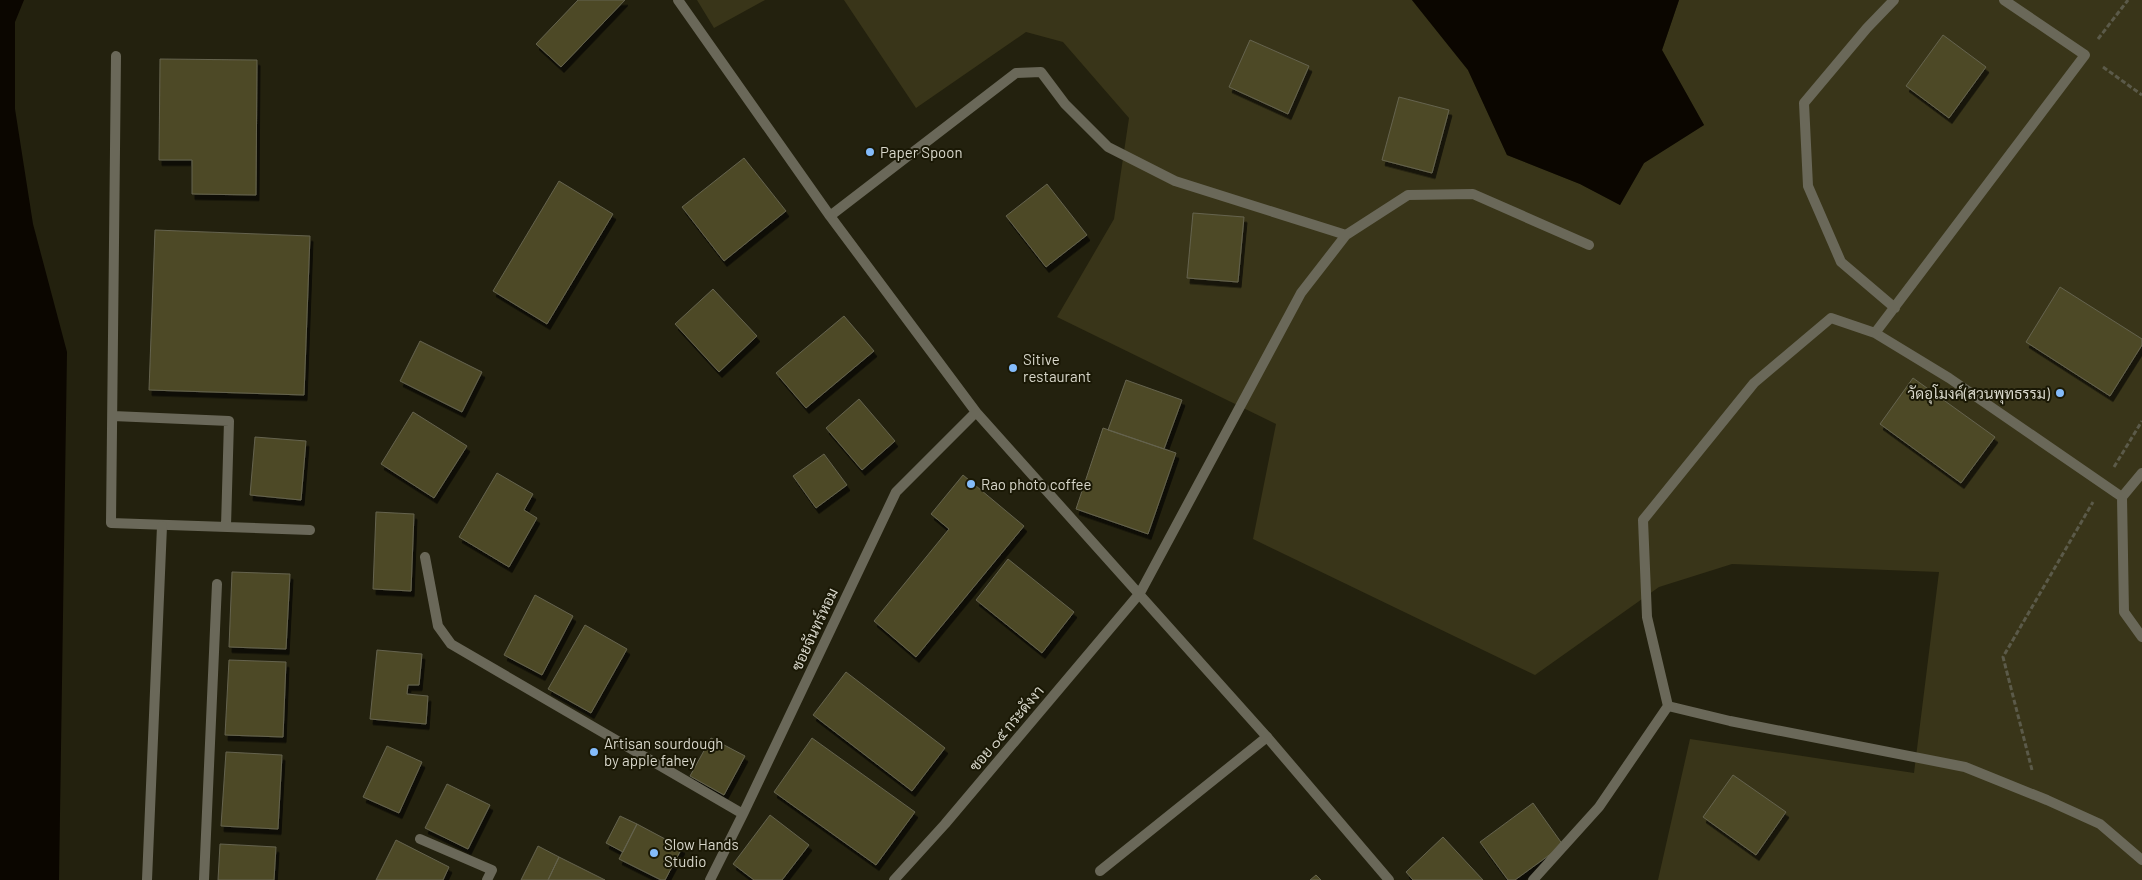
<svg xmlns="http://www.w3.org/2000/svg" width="2142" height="880" viewBox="0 0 2142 880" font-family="Barlow,Sarabun,sans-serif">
<defs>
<filter id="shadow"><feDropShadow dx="3" dy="5.5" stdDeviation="0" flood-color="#0009"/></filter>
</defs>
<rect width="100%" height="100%" fill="#23210e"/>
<path fill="#393519" d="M697 0H765L714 28Z
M844 0H1412L1468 70 1507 155 1580 184 1620 205 1644 163 1704 125 1662 50 1679 0H2142V880H1658L1690 739 1914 773 1939 572 1732 564 1659 587 1535 675 1253 539 1276 424 1057 317 1114 219 1129 118 1063 42 1026 32 916 108Z"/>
<path fill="#0b0600" d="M0 0H24L15 22V109L33 224 67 352 59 880H0Z
M1412 0H1679L1662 50 1704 125 1644 163 1620 205 1580 184 1507 155 1468 70Z"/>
<path fill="#4e4a28" stroke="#65634e" filter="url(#shadow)" d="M578 0H625L561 67 536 44Z
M1943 35 1986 67 1949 118 1906 86Z
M1250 40 1309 66 1288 114 1229 87Z
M160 59 257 60 256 195 192 194V160H159Z
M1399 97 1449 110 1432 173 1382 160Z
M744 158 786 211 724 261 682 207Z
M559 181 613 214 547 324 493 291Z
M1047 184 1087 235 1046 267 1006 216Z
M1193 213 1244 217 1238 282 1187 278Z
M155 230 310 236 304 395 149 390Z
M2060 287 2142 339V345L2110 396 2026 342Z
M713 289 757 336 719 372 675 324Z
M844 316 874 351 806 408 776 373Z
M420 341 482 372 462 412 400 381Z
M1913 378 1995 437 1961 483 1880 424Z
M1126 380 1182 400 1164 449 1108 430Z
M859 399 895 441 862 470 826 428Z
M413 412 467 446 434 498 381 464Z
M1103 428 1176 453 1148 534 1076 509Z
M255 437 306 441 301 500 250 495Z
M824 454 847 485 816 508 793 476Z
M497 473 533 494 524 510 537 518 509 567 459 537Z
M963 475 1024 526 916 657 874 621 949 529 931 514Z
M376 512 414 514 411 591 373 589Z
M1008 559 1074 612 1042 653 976 600Z
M232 572 290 574 286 649 229 647Z
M535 595 573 616 542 675 504 655Z
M585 625 627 649 591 713 548 689Z
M377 650 422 654 419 685H408L407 694 428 696 426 724 370 719Z
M229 660 286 662 283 737 225 735Z
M846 672 945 748 912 791 813 715Z
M711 738 745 756 724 795 690 776Z
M812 738 915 812 876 865 774 792Z
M387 746 422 762 399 813 363 797Z
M226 752 282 755 278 829 221 826Z
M1733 775 1786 812 1756 855 1703 817Z
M447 784 490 805 468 849 425 828Z
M1533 803 1563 845 1515 880H1508L1480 842Z
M770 815 809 845 782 880H754L733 864Z
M620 816 637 824 623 852 606 843Z
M637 824 682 848 665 880H661L619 859Z
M1443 837 1483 880H1413L1406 872Z
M396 840 449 867 443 880H376Z
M220 844 276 847 274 880H218Z
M538 846 559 857 548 880H521Z
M559 857 605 880H548Z
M1316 875 1321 880H1310Z"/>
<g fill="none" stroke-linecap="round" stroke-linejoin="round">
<path stroke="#5b5a49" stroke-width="3" stroke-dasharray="5 2.5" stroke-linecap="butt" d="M2098 39 2128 0
M2103 67 2142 95
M2114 467 2142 421
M2032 770 2003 657 2093 502"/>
<path stroke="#6a6859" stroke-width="10" d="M1894 0 1867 28 1804 103 1808 186 1841 262 1895 308
M116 56 111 523 310 530
M1875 333 2085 55 2004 0
M113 416 229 421 226 526
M2142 473 2122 497 2124 612 2142 637
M2122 497 1949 378 1875 333 1831 318 1754 383 1643 520 1647 617 1668 706 1730 721 1965 767 2047 800 2100 824 2142 860
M1100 871 1267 737
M1533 880 1599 807 1668 706"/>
<path stroke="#6a6859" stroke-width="10" d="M678 0 830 216 976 412 1267 737 1389 880
M830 216 1016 73 1041 72 1065 104 1108 147 1175 181 1346 235
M425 557 438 626 451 644 743 814
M420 839 492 870 487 880
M147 880 162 526
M204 880 217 584
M710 880 743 814 896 492 976 412
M894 880 945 824 1140 593 1301 293 1346 235 1408 195 1473 194 1589 245"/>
</g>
<g fill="#84bcfb" stroke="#1a1805" stroke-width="2">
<circle cx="870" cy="152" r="5"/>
<circle cx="1013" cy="368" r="5"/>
<circle cx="2060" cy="393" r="5"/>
<circle cx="971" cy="484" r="5"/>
<circle cx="594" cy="752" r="5"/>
<circle cx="654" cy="853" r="5"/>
</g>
<g text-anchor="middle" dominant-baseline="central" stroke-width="4" stroke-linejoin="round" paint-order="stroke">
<g font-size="15" fill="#d8d7cb" stroke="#1a1805" text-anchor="start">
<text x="880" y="152">Paper Spoon</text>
<text x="1023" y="359">Sitive<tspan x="1023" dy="17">restaurant</tspan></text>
<text x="2050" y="393" text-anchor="end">วัดอุโมงค์(สวนพุทธรรม)</text>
<text x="981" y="484">Rao photo coffee</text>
<text x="604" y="743">Artisan sourdough<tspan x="604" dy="17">by apple fahey</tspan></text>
<text x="664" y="844">Slow Hands<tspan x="664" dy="17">Studio</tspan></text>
</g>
<g font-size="15" fill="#d8d7cb" stroke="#1a1805">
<text transform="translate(814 629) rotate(-65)">ซอยจันทร์หอม</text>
<text transform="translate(1006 728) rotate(-50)">ซอย ๐๕ กระดังงา</text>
</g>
</g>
</svg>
